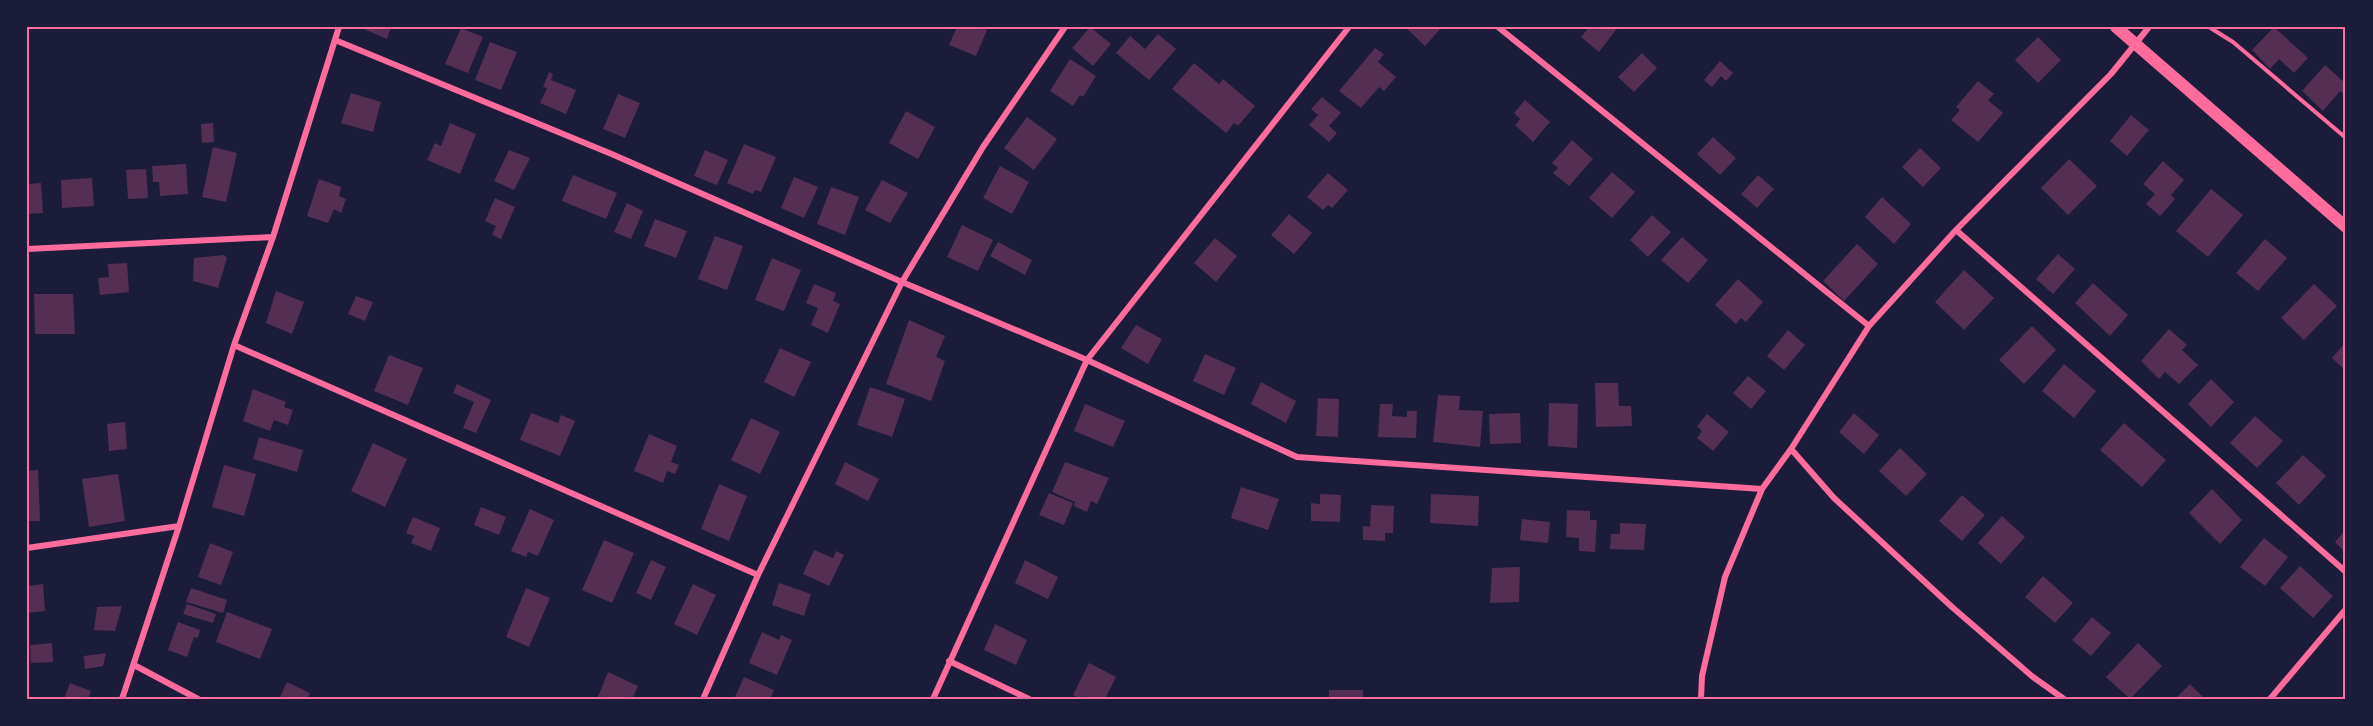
<svg xmlns="http://www.w3.org/2000/svg" width="2373" height="726" viewBox="0 0 2373 726" font-family="Rubik,sans-serif">
<rect width="100%" height="100%" fill="#1b1b3a"/>
<path fill="#542f53" d="M359 27H391L387 39Z
M957 27H980L987 30 976 56 949 45Z
M1090 27 1111 44 1093 66 1072 48Z
M1405 27H1442L1425 46Z
M1589 27H1618L1599 52 1581 37Z
M2274 27 2308 58 2294 73 2279 59 2270 69 2252 50Z
M461 28 483 37 468 73 445 64Z
M1158 34 1176 49 1149 80 1116 53 1130 36 1145 49Z
M2038 37 2061 60 2038 83 2015 60Z
M490 42 517 52 501 90 475 80Z
M1375 48 1384 54 1378 62 1396 77 1384 91 1379 87 1361 108 1339 91Z
M1642 53 1657 68 1634 92 1618 77Z
M1070 59 1096 76 1083 97 1080 95 1073 106 1050 91Z
M1720 61 1733 73 1726 81 1721 76 1712 87 1704 80Z
M1194 63 1219 84 1223 79 1255 106 1238 126 1234 123 1226 133 1172 89Z
M2325 65 2346 84V92L2344 94 2340 91 2323 111 2302 91Z
M549 72 553 74 551 80 576 90 566 114 540 103 547 88 543 87Z
M1978 81 1994 94 1988 100 2003 113 1978 142 1951 120 1960 110 1956 107Z
M351 93 381 102 373 132 341 123Z
M618 94 640 103 625 138 603 129Z
M1322 97 1341 113 1329 126 1337 133 1329 142 1309 125 1318 115 1311 109Z
M1525 100 1550 122 1533 142 1515 125 1520 119 1514 113Z
M906 111 935 127 918 159 889 143Z
M2131 115 2149 130 2127 156 2110 141Z
M1027 117 1057 139 1034 170 1004 148Z
M213 123 214 142 202 143 201 124Z
M450 123 476 134 460 174 427 160 435 143 441 146Z
M1713 137 1736 158 1720 175 1697 154Z
M1572 140 1593 159 1569 186 1553 173 1558 168 1552 163Z
M744 144 776 157 761 192 755 190 753 194 727 183Z
M213 147 237 153 226 202 202 197Z
M1920 148 1941 168 1923 187 1902 167Z
M509 150 530 158 514 190 494 181Z
M705 150 728 160 717 185 694 176Z
M2069 159 2097 186 2068 215 2041 188Z
M2163 161 2184 180 2171 195 2175 199 2160 216 2146 204 2155 194 2143 184Z
M186 164 188 194 160 196 159 182H153L152 166Z
M1000 166 1029 182 1012 214 983 198Z
M146 169 148 198 128 199 126 170Z
M1612 172 1635 192 1612 218 1589 198Z
M1328 173 1348 190 1332 208 1328 205 1323 210 1307 197Z
M573 175 617 193 606 219 562 201Z
M1758 175 1774 189 1757 208 1741 194Z
M794 177 818 187 804 218 781 208Z
M92 178 94 206 62 208 61 180Z
M319 179 341 187 339 196 346 199 341 213 334 209 328 223 307 216Z
M882 180 908 193 890 223 865 210Z
M41 183 43 213 27 214V184Z
M831 187 859 197 845 235 817 224Z
M2211 189 2243 215 2208 257 2176 231Z
M1882 197 1911 224 1894 244 1865 217Z
M495 198 515 207 501 239 492 235 496 226 485 221Z
M627 203 643 211 631 239 614 232Z
M1289 214 1312 233 1294 254 1271 235Z
M1652 215 1671 232 1648 257 1630 240Z
M655 219 687 231 676 258 644 246Z
M962 225 993 240 978 271 947 257Z
M715 236 743 246 727 290 698 279Z
M1682 237 1708 260 1688 283 1661 260Z
M1215 238 1237 256 1216 282 1194 263Z
M2265 239 2287 258 2258 291 2236 273Z
M998 242 1032 260 1025 275 990 256Z
M1857 244 1878 264 1844 301 1823 281Z
M2058 254 2075 269 2053 294 2036 279Z
M224 255 227 258 218 288 193 281 194 258Z
M772 258 801 270 784 311 755 300Z
M127 263 129 292 100 295 98 278 109 277 108 264Z
M1964 270 1994 298 1964 330 1935 302Z
M1738 279 1763 302 1746 322 1741 318 1736 324 1715 305Z
M2093 283 2128 315 2110 336 2075 303Z
M814 284 836 293 833 301 840 304 828 333 811 325 818 308 806 303Z
M2314 284 2337 306 2304 340 2281 318Z
M276 291 304 302 292 334 266 323Z
M34 294H73L75 334H35Z
M356 296 373 302 365 321 348 314Z
M909 320 945 336 936 357 945 361 931 401 886 384Z
M1136 325 1162 339 1148 364 1121 348Z
M2032 326 2056 350 2024 384 1999 360Z
M2169 329 2187 345 2182 350 2198 365 2179 384 2165 372 2159 379 2141 361Z
M1788 330 1805 345 1784 370 1767 356Z
M2346 342V371L2332 358Z
M780 348 811 362 794 397 764 382Z
M1205 354 1236 368 1224 395 1193 381Z
M389 355 423 368 408 405 374 391Z
M2064 364 2096 391 2074 418 2042 391Z
M1748 376 1766 391 1751 409 1733 393Z
M2211 379 2234 402 2211 427 2188 404Z
M1261 382 1296 401 1286 423 1251 404Z
M1595 383H1618L1619 406H1631L1632 426 1596 427Z
M457 384 491 400 476 433 463 428 474 402 453 393Z
M870 387 905 399 892 437 857 425Z
M253 389 286 402 284 407 293 410 288 425 274 420 270 431 243 421Z
M1438 395 1460 396 1459 410 1483 411 1480 447 1433 442Z
M1318 398 1339 399 1338 437 1316 436Z
M1549 403 1578 404 1577 448 1548 446Z
M1085 404 1125 421 1113 447 1074 431Z
M1380 404H1393L1392 416 1407 417V411H1417L1416 438 1378 437Z
M531 413 558 423 561 415 575 421 560 456 520 440Z
M1520 413 1521 443 1490 444 1489 414Z
M1854 413 1879 435 1864 454 1839 432Z
M1707 414 1729 432 1713 451 1697 438 1702 431 1697 426Z
M2255 416 2283 441 2257 468 2230 443Z
M751 418 780 432 760 474 731 460Z
M125 422 127 449 109 451 107 424Z
M2124 423 2166 460 2142 487 2100 450Z
M649 434 677 446 671 462 679 465 675 474 667 471 663 483 634 471Z
M259 437 303 450 297 472 253 459Z
M373 443 407 459 385 507 351 491Z
M1900 448 1927 474 1906 496 1879 471Z
M2303 455 2326 476 2299 505 2276 483Z
M845 462 879 479 868 501 835 484Z
M1065 462 1109 478 1097 504 1091 501 1087 512 1074 506 1075 502 1052 492Z
M224 465 256 474 244 516 212 507Z
M38 470 40 521H27V471Z
M118 474 125 521 89 527 82 479Z
M719 484 747 496 729 541 701 529Z
M1241 487 1279 499 1268 530 1231 518Z
M2212 489 2242 520 2220 544 2189 513Z
M1049 493 1073 503 1064 525 1039 515Z
M1320 494 1341 495 1340 522 1311 521V503L1320 504Z
M1431 494 1479 496 1478 526 1430 523Z
M1962 495 1985 515 1962 541 1939 521Z
M1371 505 1394 506 1393 533H1385V541L1363 540V526L1370 527Z
M481 507 506 517 499 535 474 525Z
M530 509 554 520 538 556 528 552 526 557 511 551Z
M1567 510 1590 511V520H1597L1595 552 1579 551V538L1566 537Z
M2002 516 2025 537 2001 564 1978 543Z
M413 517 440 528 431 551 411 543 414 536 406 533Z
M1522 519 1550 522 1548 543 1520 540Z
M1620 523 1646 524 1644 550 1610 549 1611 534H1620Z
M2346 529V553L2335 542Z
M2264 538 2288 557 2265 586 2240 567Z
M604 540 634 553 612 603 582 590Z
M210 543 233 552 221 585 198 577Z
M814 550 833 558 836 551 844 555 829 586 803 574Z
M651 560 666 567 651 600 636 593Z
M1025 560 1058 577 1048 599 1015 583Z
M2300 566 2333 596 2313 618 2280 588Z
M1520 567 1519 602 1490 603 1492 568Z
M2043 576 2073 603 2055 623 2025 597Z
M779 583 811 594 804 616 772 605Z
M43 584 45 611 27 613V586Z
M693 584 716 595 697 635 674 624Z
M191 588 227 600 223 613 186 602Z
M526 588 550 598 529 647 506 637Z
M187 604 216 614 213 623 183 614Z
M122 606 115 631 94 630 97 607Z
M227 612 272 629 260 659 216 642Z
M2092 617 2111 633 2091 656 2072 640Z
M178 622 200 630 198 638 194 637 187 657 168 650Z
M995 624 1027 640 1016 665 984 650Z
M762 632 779 640 781 635 792 640 777 675 749 663Z
M52 643 53 662 31 663 30 645Z
M2138 643 2162 666 2130 699 2106 677Z
M106 653 103 666 85 669 84 656Z
M1089 663 1116 677 1105 699H1081L1073 695Z
M608 672 638 686 632 699H597Z
M744 677 774 690 770 699H734Z
M287 682 310 693 307 699H279Z
M70 683 91 691 88 699H64Z
M2190 684 2205 699H2175Z
M1329 690H1363V699H1329Z"/>
<g fill="none" stroke-linecap="round" stroke-linejoin="round">
<path stroke="#ff6b9d" stroke-width="4" d="M2209 27 2233 42 2346 138"/>
<path stroke="#ff6b9d" stroke-width="6" d="M1498 27 1869 326
M335 40 614 155 902 282 1087 360 1297 457 1762 489
M1956 230 2346 572
M27 249 273 237
M234 345 758 575
M1791 449 1834 498 1952 607 2033 677 2064 699
M27 548 179 526
M949 661 1029 699
M134 665 198 699
M122 699 179 526 234 345 273 237 339 27
M703 699 758 575 902 282 983 147 1065 27
M933 699 1087 360 1349 27
M1701 699 1702 676 1725 577 1762 489 1791 449 1869 326 1956 230 2111 74 2149 27
M2270 699 2346 609"/>
<path stroke="#ff6b9d" stroke-width="12" d="M2116 27 2346 227"/>
</g>
<rect width="2373" height="726" fill="none" stroke="#1b1b3a" stroke-width="57"/>
<rect x="28" y="28" width="2316" height="670" fill="none" stroke="#ff6b9d" stroke-width="2"/>
</svg>
